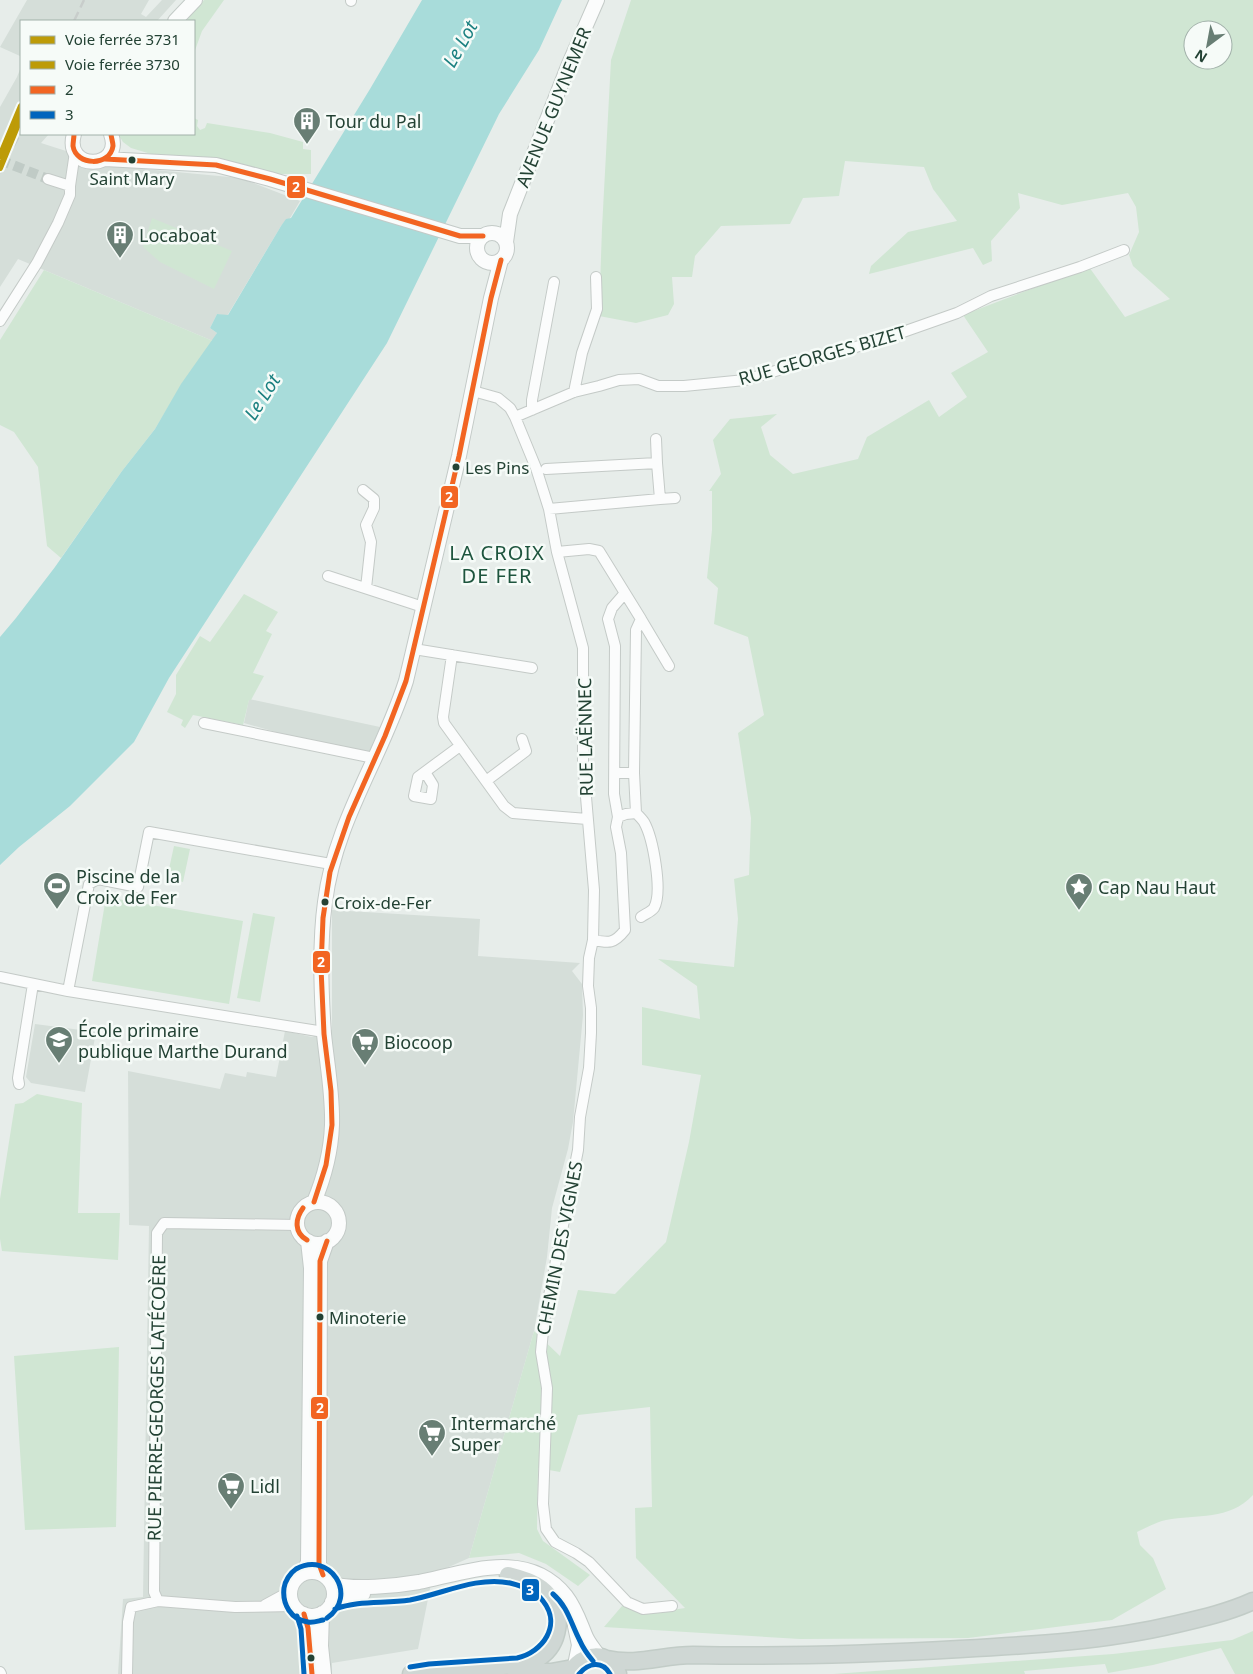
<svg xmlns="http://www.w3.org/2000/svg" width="1253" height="1674" viewBox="0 0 1253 1674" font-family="'Noto Sans',sans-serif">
<rect width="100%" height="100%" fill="#e7edea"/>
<path fill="#d5ded9" d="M27 0H149L141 14 146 17 162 0H176L157 21H21L20 56 0 47Z
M21 67V134H49L41 143 113 166 240 178 300 201 290 218 281 226 227 316 217 314 210 328 217 333 213 341 18 259 0 287V107L17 77Z
M249 699 380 727 369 752 286 735 244 723Z
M332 910 480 919 478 956 580 963 572 971 582 984 583 1015 573 1122 568 1149 552 1208 547 1257 534 1331 469 1558 433 1574 418 1649 332 1663V1674H118L123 1599 143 1597 149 1226 129 1225 128 1071 220 1089 225 1073 246 1077 247 1072 276 1077 285 1031 312 1037 332 1030Z
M35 1024 96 1032 85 1092 31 1083 26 1077Z"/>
<path fill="#d0e6d3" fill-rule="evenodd" d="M204 0H224L202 31 194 53V21H186Z
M631 0H1253V1495C1229 1521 1197 1514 1166 1520 1156 1522 1146 1528 1137 1532L1140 1545 1153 1558 1166 1589 1112 1620 968 1638 800 1639 604 1627 622 1606 646 1614 685 1608 636 1558 635 1508 652 1507 650 1407 578 1415 560 1472 538 1468 537 1529 543 1541 590 1575 578 1586 546 1564 519 1553 469 1558 534 1331 560 1356 578 1290 615 1294 666 1242 689 1142 701 1075 642 1065V1007L700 1019 697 986 658 959 734 967 738 919 734 879 749 875 751 818 738 733 764 715 748 637 714 624 718 588 707 578 712 530V491H709L721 474 713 440 730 419 777 414 761 427 770 455 793 474 858 459 867 437 929 400 939 417 967 397 951 373 988 352 963 315 1089 267 1125 317 1170 299 1133 266 1129 255 1139 232 1136 207 1128 193 1062 205 1018 193 1020 208 991 241 992 261 983 265 973 248 869 274 871 266 908 232 957 221 933 189 924 167 845 161 839 196 803 198 790 224 721 226 695 256 692 277H672L674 304 668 315 636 323 599 316 602 228 611 60ZM1193 30H1223V60H1193Z
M194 118 198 120 197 126 200 130 205 128 207 123 270 133 303 142V149L311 150V174H280L212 159 151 154 131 148 123 142 118 134H194Z
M152 218 232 251 214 289 160 262 143 247Z
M44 270 213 341 182 384 155 429 122 471 61 558 47 546 38 467 14 432 0 425V340Z
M244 594 278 612 266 631 272 634 253 673 264 676 251 700H249L243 725 193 715 185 728 181 725 183 720 167 712 176 694V675L200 636 210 642Z
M174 846 190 849 183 882 167 878Z
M106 897 243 921 229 1004 92 981Z
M253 913 275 917 260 1002 237 998Z
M37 1094 82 1103 78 1213H120L118 1260 2 1251 0 1239V1199L15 1104 23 1103Z
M119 1347 116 1527 25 1530 14 1356Z
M1253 1631V1674H1235L1221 1648 1153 1665 1108 1673 1105 1664 1024 1671 1025 1674H833L1113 1654 1232 1640Z"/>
<path fill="#a8dcda" d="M422 0H562L539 50 499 114 387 343 169 678 134 742 70 806 19 847 0 865V637L16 618 55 567 122 471 155 429 181 384 217 333 210 328 217 314 228 315 281 226 286 219 291 218 370 89Z"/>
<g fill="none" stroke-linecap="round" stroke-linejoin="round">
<path stroke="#c0cbc6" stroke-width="10" stroke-dasharray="10 5" stroke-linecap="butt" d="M0 160 48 179"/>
<defs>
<path id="street" d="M351 1V0
M48 179 70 186
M0 321 37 263 58 223 70 195V186L75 152
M473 391 498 398 510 408 515 417 536 468 549 509 557 552 583 648V762L594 890 593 940 589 958 588 986 591 1008V1033L589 1068 580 1117 578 1150 544 1321 541 1352 547 1388 543 1504 546 1529 555 1542 576 1553 589 1562 627 1602 643 1609 672 1606
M574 392 582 353 597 309 596 277
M532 410V400L554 282
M515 417 574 392 599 386 619 380 639 379 658 386H684L745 380 886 338 957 313 991 296 1080 267 1124 250
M656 439 657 463
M546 469 657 463 660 499 549 509
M363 490 374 499V508L366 525 371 542 366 588
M660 499 675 498
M557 552 589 549 599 551 641 619 636 630 634 773H615
M328 576 423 607
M641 619 669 666
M414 649 532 668
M452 655 443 717 444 723 504 806 513 813 587 819
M204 723 374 758
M425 772 433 785 431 799 414 796 418 777 460 746
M634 773 636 813
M486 781 526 751 522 739
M618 817 614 794 615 646 608 619 612 608 625 593
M593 940C609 943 614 944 625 930L621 853 616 827 618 817 626 814 636 813C639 816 642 819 644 822 653 838 663 892 654 908 651 912 645 914 641 917
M0 977 68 991 324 1032
M68 991 89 884 98 879 138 887 149 832 331 864
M19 1084 18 1078 33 984
M265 1605 287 1593 291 1587
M294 1606 235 1607 158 1601 154 1592 157 1233 164 1223 297 1225
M0 1672 1 1674
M127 1674 128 1622 131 1607 158 1601"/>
<path id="secondary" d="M175 21 195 0
M74 134C63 172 124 170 111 134
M105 159 216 165 270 179 460 236H483
M477 248a15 15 0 1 1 30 0a15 15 0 1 1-30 0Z
M506 242 510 214 569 64 597 0
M314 1202C324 1178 331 1152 332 1125 333 1095 327 1064 324 1034 321 991 319 945 325 902 335 821 382 757 406 681L459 456 491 298 501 260
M297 1223a21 21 0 1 1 42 0a21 21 0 1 1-42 0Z
M290 1594a22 22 0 1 1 44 0a22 22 0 1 1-44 0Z
M303 1574 308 1562 311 1268 308 1241
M323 1575 319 1564 320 1261 327 1241
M332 1584C354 1590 396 1586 419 1582 468 1572 528 1548 566 1596 576 1609 580 1623 586 1637 589 1644 595 1650 599 1657
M332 1602 344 1597 363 1594
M322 1613 321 1646 324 1674
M304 1614 308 1628 312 1674
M575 1626 579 1645 575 1665"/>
<path id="primary" d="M607 1659C636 1666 663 1655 693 1655 782 1657 871 1654 960 1649 1033 1645 1106 1641 1177 1624 1203 1618 1229 1612 1253 1601
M516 1672H551L573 1668
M411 1674 430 1671 518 1665C526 1663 533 1662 540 1657 559 1644 564 1614 549 1596 539 1583 523 1579 508 1575
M570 1674C581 1652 609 1649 618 1674"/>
</defs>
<use href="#street" stroke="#c4cac7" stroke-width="12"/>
<use href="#secondary" stroke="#c3cac7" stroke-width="16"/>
<use href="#primary" stroke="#c2ccc7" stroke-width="19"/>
<use href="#street" stroke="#fbfcfc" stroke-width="10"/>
<use href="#secondary" stroke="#fbfcfc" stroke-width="14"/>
<use href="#primary" stroke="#cfd7d4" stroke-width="16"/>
<path stroke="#c8cdcb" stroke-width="2.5" stroke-dasharray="10 5" stroke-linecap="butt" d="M74 21 84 0
M0 173 21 132"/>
<defs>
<path id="bus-1" d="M74 134C74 138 73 142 73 146 76 166 110 167 113 146 113 142 111 137 111 134
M105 159 216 165 270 179 460 236H483
M314 1202 326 1165 332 1125 331 1091 324 1034 321 968 323 918 330 872 349 817 385 736 406 681 459 456 491 298 501 260
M303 1208C295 1219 294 1233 307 1240
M323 1575 319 1564 320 1261 327 1241
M304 1614 308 1628 312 1674"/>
<path id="bus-2" d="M553 1594C568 1607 571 1624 580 1641 583 1648 588 1655 593 1661
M335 1609C359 1600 384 1604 410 1600 442 1594 477 1576 510 1583 522 1586 536 1591 543 1601 562 1625 543 1652 517 1658L429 1664 410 1667
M297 1616 301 1629 304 1674
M323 1620C318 1621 313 1623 308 1622 291 1620 282 1604 284 1588 285 1581 290 1573 296 1569 330 1550 359 1596 327 1618
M579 1674C588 1663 602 1660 610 1674"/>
</defs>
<use href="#bus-1" stroke="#f6fbf8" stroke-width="9"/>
<use href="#bus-2" stroke="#f6fbf8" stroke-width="9"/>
<use href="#bus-1" stroke="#f26522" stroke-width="5"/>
<use href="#bus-2" stroke="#0065bd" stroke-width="5"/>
<defs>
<path id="rail-1" d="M0 156 21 106"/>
<path id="rail-2" d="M0 168 21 117"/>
</defs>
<use href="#rail-1" stroke="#f6fbf8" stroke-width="10"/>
<use href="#rail-2" stroke="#f6fbf8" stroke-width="10"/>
<use href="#rail-1" stroke="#bd9b08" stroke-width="6"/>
<use href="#rail-2" stroke="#bd9b08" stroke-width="6"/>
</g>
<defs>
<symbol id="building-pin" viewBox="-11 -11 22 30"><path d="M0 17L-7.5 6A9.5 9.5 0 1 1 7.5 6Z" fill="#687e74" stroke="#f6fbf8"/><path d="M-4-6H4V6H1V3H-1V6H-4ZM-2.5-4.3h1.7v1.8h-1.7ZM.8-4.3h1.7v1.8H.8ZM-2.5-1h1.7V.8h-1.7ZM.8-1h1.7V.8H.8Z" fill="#fff"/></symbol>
<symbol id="stadium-pin" viewBox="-11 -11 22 30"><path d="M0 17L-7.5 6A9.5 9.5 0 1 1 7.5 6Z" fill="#687e74" stroke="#f6fbf8"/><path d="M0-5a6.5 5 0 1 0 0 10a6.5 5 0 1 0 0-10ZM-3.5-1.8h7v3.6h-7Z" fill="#fff"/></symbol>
<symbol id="sight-pin" viewBox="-11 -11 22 30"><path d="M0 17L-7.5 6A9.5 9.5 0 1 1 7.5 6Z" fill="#687e74" stroke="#f6fbf8"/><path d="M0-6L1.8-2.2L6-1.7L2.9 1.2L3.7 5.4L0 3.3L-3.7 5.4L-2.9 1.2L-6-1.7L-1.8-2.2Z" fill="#fff"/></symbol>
<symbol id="school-pin" viewBox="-11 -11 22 30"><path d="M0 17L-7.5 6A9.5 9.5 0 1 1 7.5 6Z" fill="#687e74" stroke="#f6fbf8"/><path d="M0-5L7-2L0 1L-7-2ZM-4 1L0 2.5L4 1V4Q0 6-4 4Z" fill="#fff"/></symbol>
<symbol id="supermarket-pin" viewBox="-11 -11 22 30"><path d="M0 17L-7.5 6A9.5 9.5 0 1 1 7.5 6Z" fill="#687e74" stroke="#f6fbf8"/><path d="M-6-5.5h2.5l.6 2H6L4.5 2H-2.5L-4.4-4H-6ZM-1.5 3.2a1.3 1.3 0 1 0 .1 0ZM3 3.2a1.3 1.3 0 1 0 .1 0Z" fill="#fff"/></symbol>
</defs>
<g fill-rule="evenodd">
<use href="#building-pin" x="291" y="105" width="32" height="43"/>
<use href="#building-pin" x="104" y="219" width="32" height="43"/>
<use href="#stadium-pin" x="41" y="870" width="32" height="43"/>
<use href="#sight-pin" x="1063" y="871" width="32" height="43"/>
<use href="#school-pin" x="43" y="1024" width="32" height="43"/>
<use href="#supermarket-pin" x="349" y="1026" width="32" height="43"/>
<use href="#supermarket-pin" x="416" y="1417" width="32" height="43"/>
<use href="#supermarket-pin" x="215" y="1470" width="32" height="43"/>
</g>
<g fill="#234234" stroke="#f6fbf8" stroke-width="2">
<circle cx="132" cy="160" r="4.5"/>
<circle cx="456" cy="467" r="4.5"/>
<circle cx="325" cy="902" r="4.5"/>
<circle cx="320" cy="1317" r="4.5"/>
<circle cx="311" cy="1658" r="4.5"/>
</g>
<g text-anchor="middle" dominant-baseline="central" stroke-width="5" stroke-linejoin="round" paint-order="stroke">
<g font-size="17" fill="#234234" stroke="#f6fbf8" text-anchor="start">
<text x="132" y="178" text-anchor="middle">Saint Mary</text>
<text x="465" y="467">Les Pins</text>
<text x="334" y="902">Croix-de-Fer</text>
<text x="329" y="1317">Minoterie</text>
</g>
<g font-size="18" fill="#234234" stroke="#f6fbf8">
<text transform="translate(553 107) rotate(-68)">AVENUE GUYNEMER</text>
<text transform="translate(822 355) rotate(-16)">RUE GEORGES BIZET</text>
<text transform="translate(585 737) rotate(-91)">RUE LAËNNEC</text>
<text transform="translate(559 1248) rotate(-79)">CHEMIN DES VIGNES</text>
<text transform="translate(156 1398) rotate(-89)">RUE PIERRE-GEORGES LATÉCOÈRE</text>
</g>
<g font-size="18" fill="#234234" stroke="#f6fbf8" text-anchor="start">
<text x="326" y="121">Tour du Pal</text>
<text x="139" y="235">Locaboat</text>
<text x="76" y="876">Piscine de la<tspan x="76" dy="21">Croix de Fer</tspan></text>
<text x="1098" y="887">Cap Nau Haut</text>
<text x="78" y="1030">École primaire<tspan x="78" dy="21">publique Marthe Durand</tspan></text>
<text x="384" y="1042">Biocoop</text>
<text x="451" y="1423">Intermarché<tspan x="451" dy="21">Super</tspan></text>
<text x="250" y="1486">Lidl</text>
</g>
<g font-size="19" font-style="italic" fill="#1b8080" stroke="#f6fbf8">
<text transform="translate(460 44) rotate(-61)">Le Lot</text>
<text transform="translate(262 397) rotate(-58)">Le Lot</text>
</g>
<g font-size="20" letter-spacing="1" fill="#1e553e" stroke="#f6fbf8">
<text x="497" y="552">LA CROIX<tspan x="497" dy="23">DE FER</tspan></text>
</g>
</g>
<g stroke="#f6fbf8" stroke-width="2">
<rect x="286" y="175" width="20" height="24" rx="5" fill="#f26522"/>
<rect x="440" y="485" width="19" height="24" rx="5" fill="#f26522"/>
<rect x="312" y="950" width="19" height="24" rx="5" fill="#f26522"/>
<rect x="310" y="1396" width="19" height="24" rx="5" fill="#f26522"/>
<rect x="521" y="1578" width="19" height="24" rx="5" fill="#0065bd"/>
</g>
<g font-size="14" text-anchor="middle" font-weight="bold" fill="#fff">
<text x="296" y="192">2</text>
<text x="449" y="502">2</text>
<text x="321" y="967">2</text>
<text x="320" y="1413">2</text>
<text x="530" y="1595">3</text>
</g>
<rect x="20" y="20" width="175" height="115" fill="#f6fbf8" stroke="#a2b1aa"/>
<rect x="30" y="36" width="25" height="8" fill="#bd9b08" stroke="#a2b1aa"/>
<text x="65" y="45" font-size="15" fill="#234234">Voie ferrée 3731</text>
<rect x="30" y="61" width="25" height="8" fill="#bd9b08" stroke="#a2b1aa"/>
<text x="65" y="70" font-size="15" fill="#234234">Voie ferrée 3730</text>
<rect x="30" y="86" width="25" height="8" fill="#f26522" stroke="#a2b1aa"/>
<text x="65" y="95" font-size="15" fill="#234234">2</text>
<rect x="30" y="111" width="25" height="8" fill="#0065bd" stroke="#a2b1aa"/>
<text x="65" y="120" font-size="15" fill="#234234">3</text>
<g transform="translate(1208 45) rotate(212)"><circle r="24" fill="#f6fbf8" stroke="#a2b1aa"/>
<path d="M0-4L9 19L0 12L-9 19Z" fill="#687e74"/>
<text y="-8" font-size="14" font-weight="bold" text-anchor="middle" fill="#234234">N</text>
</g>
</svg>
